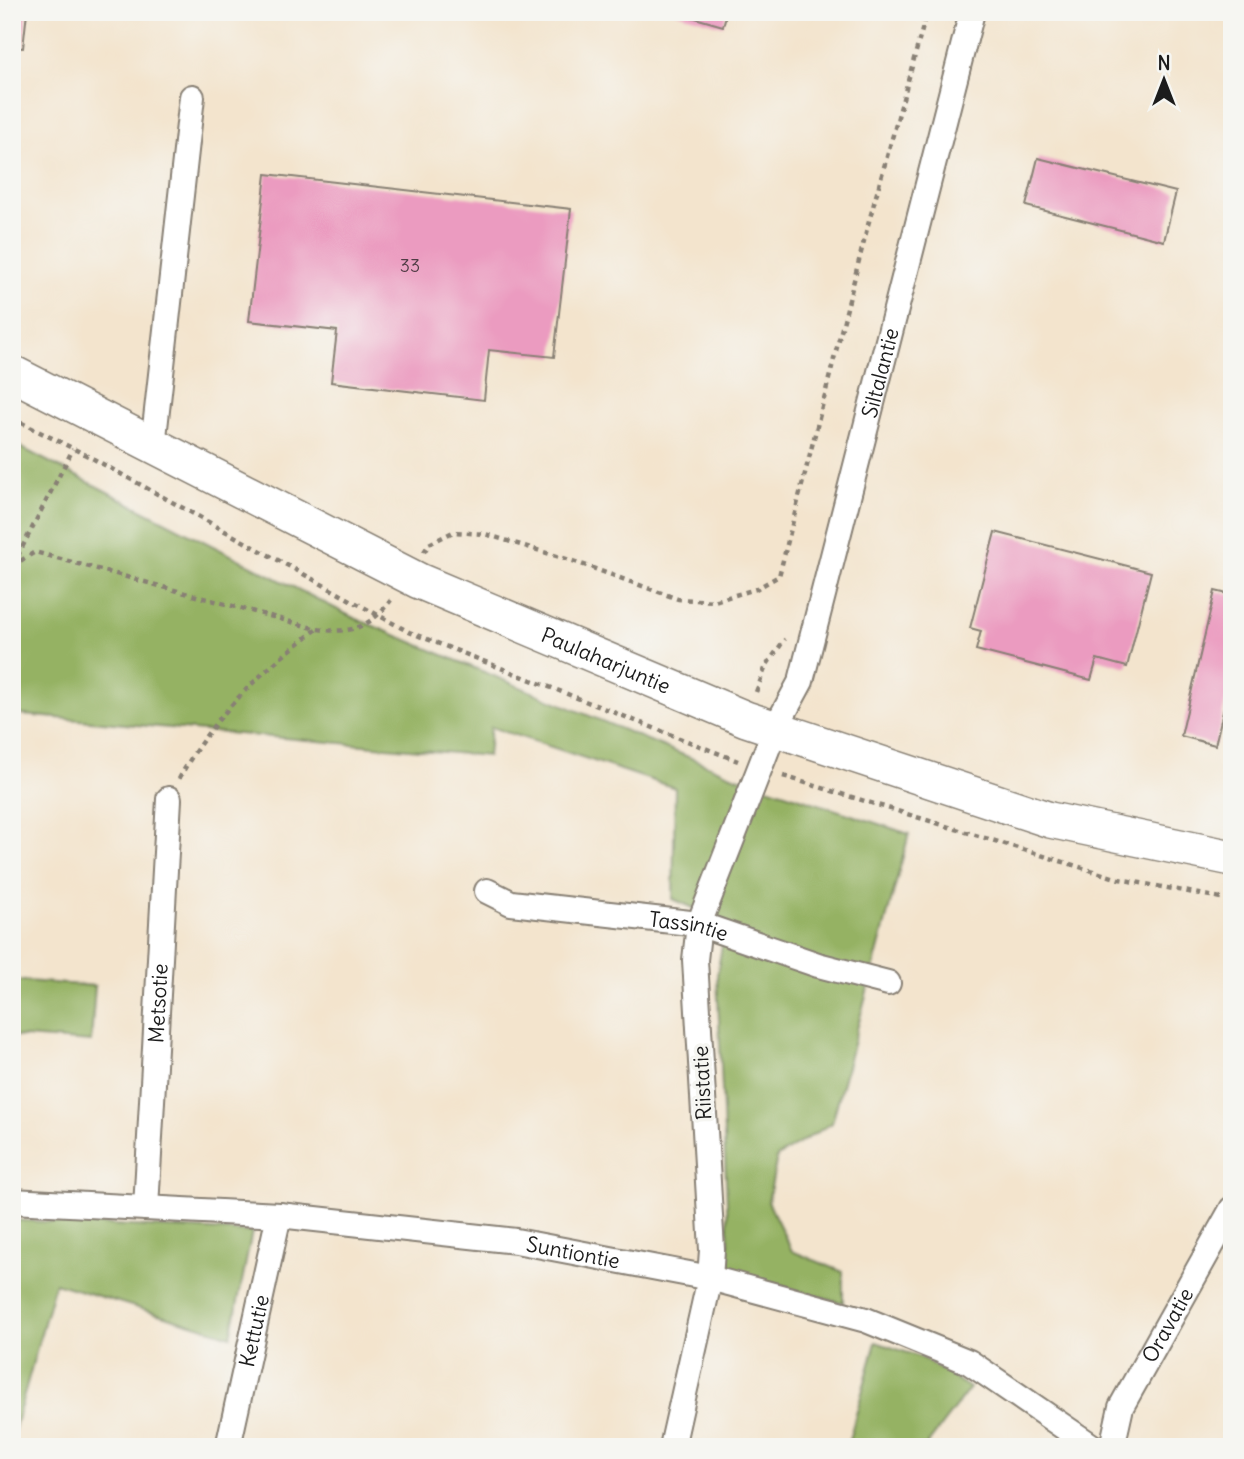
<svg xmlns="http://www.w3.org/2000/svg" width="1244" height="1459" viewBox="0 0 1244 1459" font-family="Delius,sans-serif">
<rect width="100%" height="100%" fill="#f6f6f2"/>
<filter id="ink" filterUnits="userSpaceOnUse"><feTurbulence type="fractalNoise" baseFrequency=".0143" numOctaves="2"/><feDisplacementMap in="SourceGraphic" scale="14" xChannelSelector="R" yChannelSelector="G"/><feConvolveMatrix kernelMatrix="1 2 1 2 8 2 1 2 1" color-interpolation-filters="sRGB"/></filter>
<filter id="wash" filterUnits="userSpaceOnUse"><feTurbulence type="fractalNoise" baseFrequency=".00686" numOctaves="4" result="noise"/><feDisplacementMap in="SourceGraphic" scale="28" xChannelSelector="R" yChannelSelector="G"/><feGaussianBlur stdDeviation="1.57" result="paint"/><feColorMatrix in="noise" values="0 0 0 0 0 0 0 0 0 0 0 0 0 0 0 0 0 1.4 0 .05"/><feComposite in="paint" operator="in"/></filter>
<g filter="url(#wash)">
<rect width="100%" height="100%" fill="#f3e4cd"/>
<path fill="#95b264" stroke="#586740" stroke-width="2" d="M12 443 352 617 734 776 909 834 832 1123 777 1157 768 1202 792 1251 843 1272V1303L730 1272 717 975 726 922 673 899 675 788 491 727 488 756 12 714Z
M12 980 95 986 91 1042 12 1036Z
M12 1220 252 1232 231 1336 55 1283 12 1438Z
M876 1342 920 1357 970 1388 925 1447H847Z"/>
<g id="blocks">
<path fill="#eb9bc0" d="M12 12H27L23 48 12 47Z
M674 12H727L723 26Z
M1038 158 1176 192 1164 241 1026 206Z
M266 174 571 209 554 357 489 350 484 400 331 382 337 331 249 321Z
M995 532 1151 572 1127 667 1097 659 1091 680 976 650 981 631 970 628Z
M1215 591 1232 595V675L1215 745 1181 736Z"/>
</g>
</g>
<g filter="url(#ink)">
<use href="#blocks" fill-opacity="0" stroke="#888074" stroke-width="2"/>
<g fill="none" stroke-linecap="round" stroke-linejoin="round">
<defs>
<g id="street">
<path d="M153 446 192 97"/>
<path id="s1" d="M487 891 511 903 699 924 818 965 888 983"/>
<path id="s2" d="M12 1201 279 1215 516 1241 710 1278 866 1320 969 1362 1093 1447"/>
<path id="s3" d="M146 1208 169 799"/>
<path id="s4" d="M228 1447 279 1215"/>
<path id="s5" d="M672 1447 710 1278 712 1250 695 960 699 924 775 729 801 681 972 12"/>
<path id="s6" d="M1112 1447 1121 1407 1232 1209"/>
</g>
<g id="secondary">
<path id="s7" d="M12 373 419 581 746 719 1050 820 1232 858"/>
</g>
</defs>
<use href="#street" stroke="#888074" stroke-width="28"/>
<use href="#secondary" stroke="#888074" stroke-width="38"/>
<path stroke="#888074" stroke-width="4.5" stroke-dasharray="5 5" stroke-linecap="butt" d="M12 418 90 457 409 632 738 761
M424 552 429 544 453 532 485 534 573 561 678 599 714 601 756 589 779 576 868 225 927 12
M13 565 73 449
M12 566 35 552 317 629C352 634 369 628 391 600
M756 692 766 666 785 639
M783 776 1119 879 1232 900
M179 779C211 718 261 671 316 630"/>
<use href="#street" stroke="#fff" stroke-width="24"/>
<use href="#secondary" stroke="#fff" stroke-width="35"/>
</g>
</g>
<g text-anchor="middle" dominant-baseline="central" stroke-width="7" stroke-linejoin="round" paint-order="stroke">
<g font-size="18" fill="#503c45">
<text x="410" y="265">33</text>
</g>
<g font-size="21" fill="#1c1c1c" stroke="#f6f6f2">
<text stroke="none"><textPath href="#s5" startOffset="1110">Siltalantie</textPath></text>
<text stroke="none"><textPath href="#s7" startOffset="660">Paulaharjuntie</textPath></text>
<text stroke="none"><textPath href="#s1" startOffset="206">Tassintie</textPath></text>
<text stroke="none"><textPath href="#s3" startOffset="205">Metsotie</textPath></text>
<text transform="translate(702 1083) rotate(-93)">Riistatie</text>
<text stroke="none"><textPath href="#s2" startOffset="564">Suntiontie</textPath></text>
<text stroke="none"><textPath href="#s6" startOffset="135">Oravatie</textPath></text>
<text stroke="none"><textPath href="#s4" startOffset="119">Kettutie</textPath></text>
</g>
</g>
<rect width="1244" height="1459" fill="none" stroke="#f6f6f2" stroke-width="42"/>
<g transform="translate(1164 80)" stroke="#f6f6f2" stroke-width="5" paint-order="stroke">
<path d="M0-5L12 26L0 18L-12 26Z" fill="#1c1c1c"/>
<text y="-10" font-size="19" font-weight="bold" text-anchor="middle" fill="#1c1c1c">N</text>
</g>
</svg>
